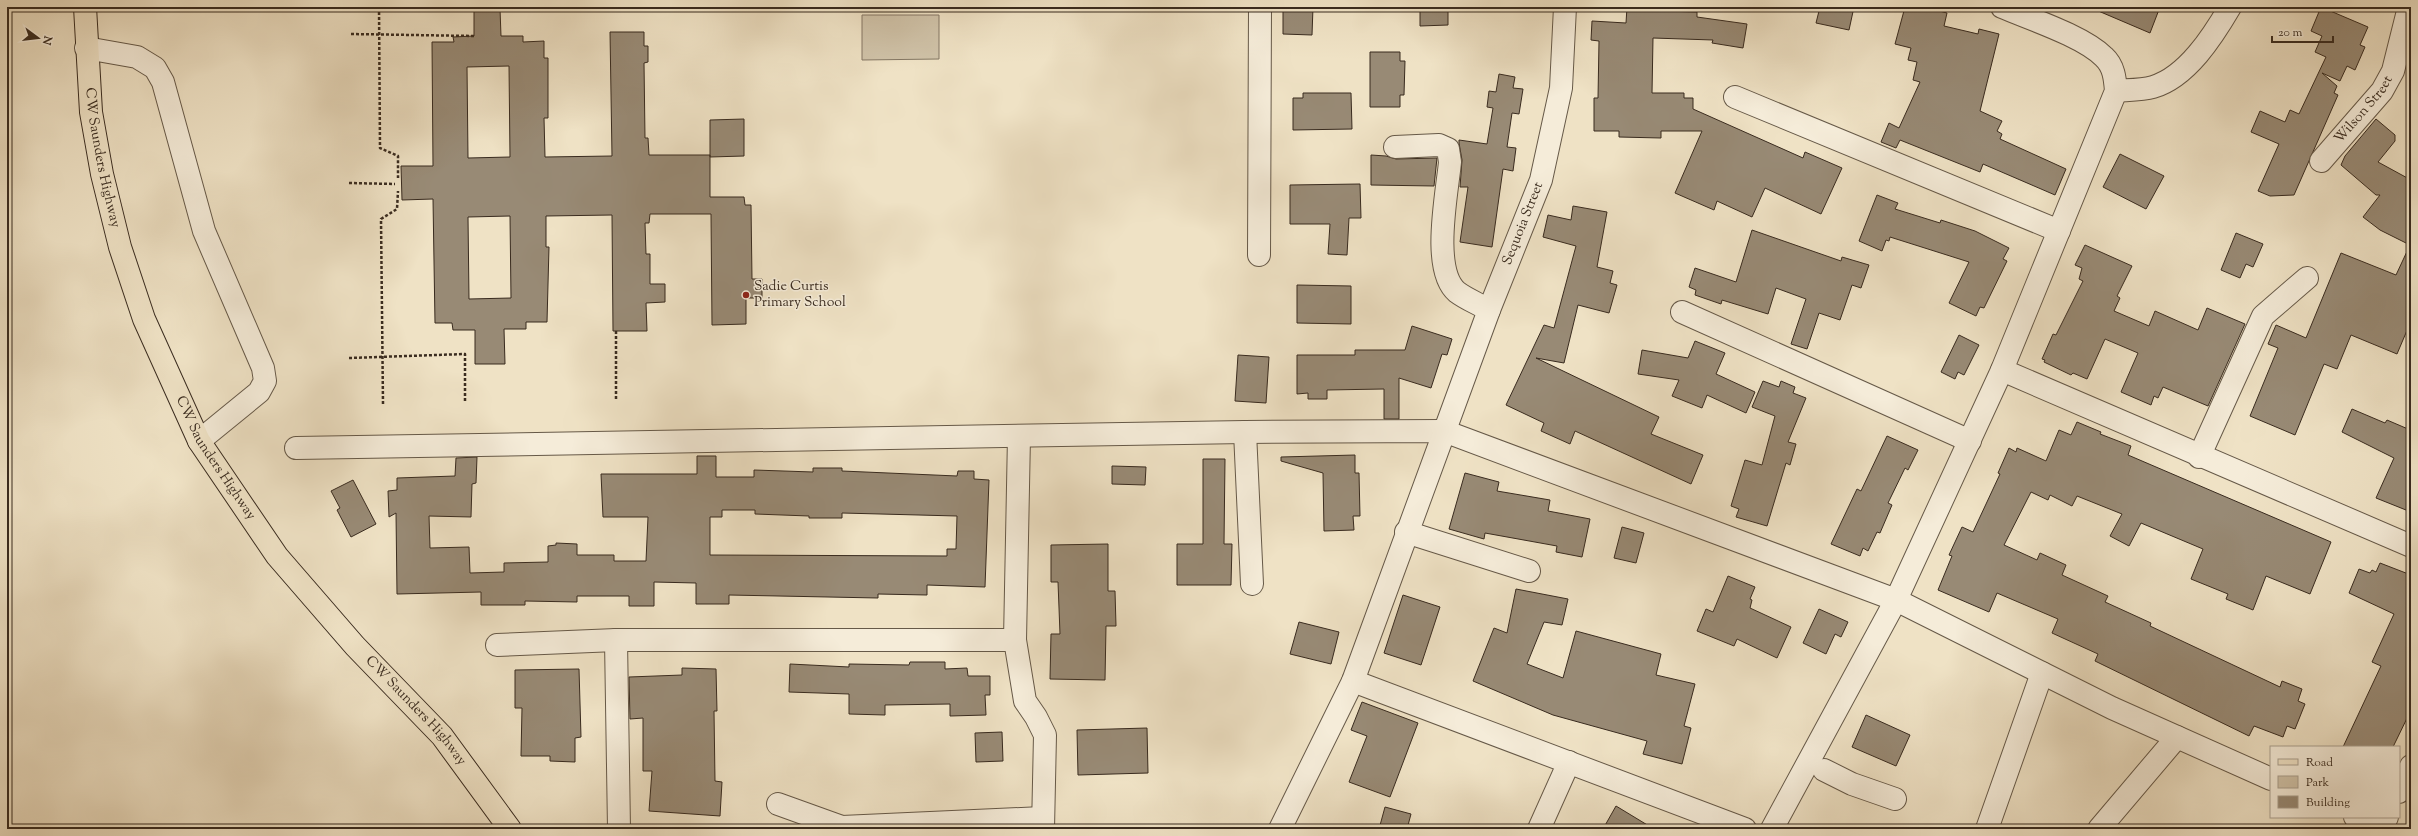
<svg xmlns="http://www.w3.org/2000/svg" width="2418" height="836" viewBox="0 0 2418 836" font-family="'Sorts Mill Goudy',serif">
<rect width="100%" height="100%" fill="#efe2c5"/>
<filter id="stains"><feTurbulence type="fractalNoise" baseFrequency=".005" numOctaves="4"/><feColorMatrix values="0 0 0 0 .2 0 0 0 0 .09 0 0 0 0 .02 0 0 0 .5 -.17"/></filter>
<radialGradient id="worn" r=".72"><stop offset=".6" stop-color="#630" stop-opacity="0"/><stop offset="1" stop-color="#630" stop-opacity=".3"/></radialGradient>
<path fill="#d0c3a9" stroke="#847764" d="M862 15H939V59L862 60Z"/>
<path fill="#988a75" stroke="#392b1f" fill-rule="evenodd" d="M1283 7H1313L1312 35 1283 34Z
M1420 7H1448V25L1420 26Z
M1627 7H1663L1662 11 1697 12V17L1747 24 1743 48 1712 43 1713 40 1653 38 1652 93H1684V98H1693V109L1803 158 1805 152 1842 168 1821 214 1765 188 1752 217 1717 201 1714 210 1675 193 1702 131H1661V138L1619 137V131H1594V98H1598L1599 41 1591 40 1592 21 1626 23Z
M1820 7H1854L1849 30 1816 23Z
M1905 7H1924L1947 13 1944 26 1978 34 1979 29 1999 34 1980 111 2002 121 1997 131 2002 134 2000 139 2066 169 2055 195 1983 164 1980 172 1900 140 1896 148 1881 142 1889 123 1899 128 1920 82 1913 80 1917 62 1908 60 1911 48 1895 44Z
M2089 7H2160L2150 33Z
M2321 7 2368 27 2360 45 2365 47 2355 70 2347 66 2340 81 2322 73 2337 86 2334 93 2338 95 2294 195 2270 196 2258 191 2279 144 2251 132 2260 111 2285 122 2290 110 2299 114 2326 57 2315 52 2322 36 2311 31Z
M474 9H500L501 36H523V42L544 41V58H548V118H544L545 157 612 156 610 32H644V46H648V62L644 63 645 138H648L649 155H710V197H744L745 205H751L752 279H762V298H746V324L712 325 711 214H650L649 223H645L646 254H650V284H665V302L646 303 647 331H613L612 215 546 216V247H549L547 322H526V329H504L505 364H475V330H453L452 323H435L433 199 402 200 401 166H433L432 42H454L453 37 474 36ZM509 66 510 157 468 158 467 67ZM510 216 511 298 469 299 468 217Z
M1370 52H1400V61H1405L1404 95H1400V107H1370Z
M1499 74 1515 77 1513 88 1523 89 1519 114 1512 113 1507 147 1516 148 1513 171 1503 169 1492 247 1460 242 1468 187H1460L1462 160 1459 143V140L1487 144 1493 108 1487 107 1489 91 1496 92Z
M1303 93H1351L1352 129 1293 130V98H1303Z
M744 119V156L710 157V120Z
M2376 119 2395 135V141L2378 162 2411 180V321L2397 354 2351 335 2337 369 2324 364 2295 435 2250 416 2278 348 2268 344 2276 325 2306 338 2341 253 2396 275 2410 245 2380 230 2363 217 2380 195H2376L2341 165 2345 156Z
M2120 154 2164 176 2146 209 2103 187Z
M1371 155 1386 156 1396 159 1437 158 1434 186 1371 185Z
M1360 184 1361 218H1349L1347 255 1328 254 1330 224H1290V185Z
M1877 195 1898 203 1895 209 1940 223 1941 220 1975 231 2009 248 2003 259 2007 261 1984 308 1980 307 1976 316 1949 303 1969 262 1890 237 1889 241 1886 240 1882 251 1859 241Z
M1573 206 1607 212 1597 267 1613 271 1610 283 1617 285 1609 313 1578 305 1564 363 1536 358 1659 417 1651 434 1703 455 1691 484 1575 431 1570 444 1541 431 1544 423 1506 405 1544 325 1554 328 1576 246 1543 237 1548 215 1571 220Z
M1752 230 1841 261 1842 257 1869 265 1861 288 1852 285 1840 320 1819 313 1807 349 1791 344 1806 299 1776 288 1768 314 1722 300 1721 304 1695 295 1696 290 1689 287 1695 268 1736 282Z
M2236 233 2263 244 2253 267 2246 264 2240 278 2221 270Z
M2085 245 2132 266 2117 296 2120 298 2114 311 2149 326 2155 311 2198 330 2207 308 2245 324 2208 406 2163 387 2158 398 2154 396 2151 405 2121 392 2138 353 2105 339 2087 379 2073 373 2071 375 2044 362 2045 360 2042 359 2053 334 2056 335 2083 281 2079 279 2082 268 2075 265Z
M1297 285 1351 286V324L1297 323Z
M1412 326 1452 339 1447 355 1442 354 1431 388 1399 378V419H1384V389L1327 390V399H1308V393L1297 394V355H1355V350H1405Z
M1959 335 1979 345 1964 375 1958 372 1955 379 1941 372Z
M1695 341 1725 353 1716 374 1755 392 1746 413 1707 395 1702 408 1672 396 1679 380 1638 374 1642 350 1688 358Z
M1238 355 1269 357 1266 403 1235 401Z
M1763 381 1779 387 1781 381 1795 387 1793 393 1806 398 1788 442 1796 444 1790 465 1786 463 1767 526 1736 517 1739 509 1731 506 1745 460 1762 465 1775 416 1752 407Z
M2352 409 2385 423 2387 420 2408 429 2411 422V512L2376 498 2394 458 2342 432Z
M2077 422 2101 432 2100 434 2131 446 2128 455 2331 542 2310 594 2266 576 2253 610 2226 599 2228 594 2191 579 2203 549 2141 523 2129 546 2110 536 2122 514 2077 496 2072 506 2050 495 2048 500 2031 492 2004 545 2037 560 2040 553 2066 565 2062 575 2108 596 2105 602 2151 623 2150 626 2280 687 2282 681 2302 689 2298 701 2305 704 2295 729 2287 726 2283 737 2254 726 2249 736 2095 661 2098 654 2052 633 2058 619 1997 593 1989 612 1938 590 1952 556 1949 555 1962 527 1973 532 2000 474 1998 473 2009 448 2016 452 2017 448 2046 461 2059 430 2071 435Z
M1887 436 1918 450 1908 470 1905 468 1888 503 1892 505 1880 533 1877 532 1868 551 1863 548 1860 556 1831 544 1857 489 1861 491Z
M1355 455V473H1359L1360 516H1353L1354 530 1324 531 1323 473 1281 461V457Z
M697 456H716V477H754V470L813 472V468H842V471L957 476 958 471H974V479L989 480 985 587 927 585V595L878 594V598L729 595V604H696V583L654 582V606H629V596H577V602L525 601V605H481V592L397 594 396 513 389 517 388 491 397 490V478L455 476 456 458 477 457 476 483 472 484 471 517 429 516 430 548 469 547 470 573 504 572V563L548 562V546L556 545V543L577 544V555H614V561H646L648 517H603L601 474H697ZM722 510H755V514L809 516V518H842V513L957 516 956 549H947V556L710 555V517H722Z
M1203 459H1225L1224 544H1232L1231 585H1177V544H1203Z
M1112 466 1146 467 1145 485 1112 484Z
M1465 473 1499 482 1497 491 1550 500 1548 511 1590 519 1582 557 1556 552 1557 546 1485 533 1484 539 1449 529Z
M353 480 376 524 351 537 337 510 340 508 331 491Z
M1622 527 1644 533 1636 563 1614 558Z
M1108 544V591H1115L1116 626H1106L1105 680 1050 679 1051 634H1060L1058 582H1051V545Z
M2380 563 2411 575V710L2393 747H2343L2381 666 2372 662 2394 614 2349 593 2359 569 2370 573 2372 570 2376 572Z
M1728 576 1755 587 1750 599 1752 600 1750 608 1791 627 1777 658 1737 639 1734 646 1697 631 1706 609 1713 612Z
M1516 589 1568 599 1562 625 1544 622 1527 664 1563 678 1576 631 1661 654 1656 675 1695 684 1684 726 1691 728 1682 764 1643 754 1647 741 1553 715 1473 681 1494 628 1507 633Z
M1403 595 1440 607 1421 665 1384 653Z
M1819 609 1848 622 1841 637 1835 634 1826 654 1803 643Z
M1299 622 1339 632 1331 664 1290 654Z
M910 662H945V669L967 668 968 676H990V695H985L986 715 950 716V704L885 705V715L849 714V694L789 692 790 664 849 667V664L909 665Z
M682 668 716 669 717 711H714L715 781 722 782 720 816 649 811 652 771H643V718L630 719 629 677 682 675Z
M579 669 581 737 575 738V762L550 761V756H521L522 708H515V670Z
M1362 702 1418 723 1390 797 1349 782 1367 736 1351 730Z
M1866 715 1910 735 1896 766 1852 747Z
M1147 728 1148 773 1078 775 1077 730Z
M1002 732 1003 761 976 762 975 733Z
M1616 806 1654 829H1603Z
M1385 807 1411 814 1407 829H1379Z"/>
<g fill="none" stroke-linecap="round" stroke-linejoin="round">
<defs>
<g id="minor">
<path d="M86 48 137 57 155 68 163 82 204 231 263 368 265 381 259 392 199 441"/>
<path d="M2116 91C2128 90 2142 90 2153 87 2187 77 2213 36 2230 7"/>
<path d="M1735 97 2059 231"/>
<path d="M1395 147 1439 145 1448 149 1450 162C1447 194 1431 270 1457 292 1466 299 1479 304 1489 310"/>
<path id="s1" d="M2321 161 2382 91 2393 71 2409 7"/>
<path d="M1259 255 1260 7"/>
<path d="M1682 312 1970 441"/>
<path d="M2002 370 2411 546"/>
<path d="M1245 432 1252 584"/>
<path d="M296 448 1245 432 1444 431 1896 600 2112 708 2271 779"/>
<path d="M2199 457 2263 316 2307 278"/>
<path d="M1406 532 1529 571"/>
<path d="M616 640 619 829"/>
<path d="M1015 640 1025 701 1036 717 1045 735 1043 829"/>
<path d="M497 645 616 640H1015L1019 436"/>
<path d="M1353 681 1745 829"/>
<path d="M1824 770 1852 784 1895 799"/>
<path d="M2399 792 2411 766"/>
<path d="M778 804 842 827 1042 818"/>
<path d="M2355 817 2382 829 2387 817"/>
<path id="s2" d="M1280 829 1353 681 1489 310 1541 180 1561 88 1565 7"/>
<path d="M1539 829 1569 762"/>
<path d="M1772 829 1896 600 2002 370 2116 91C2115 79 2114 66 2104 57 2083 36 2030 19 2002 7"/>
<path d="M1987 829 2042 673"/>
<path d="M2099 829 2177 737"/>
</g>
<g id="major">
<path id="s3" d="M85 7 91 112 102 174 120 247 144 319 199 441 277 556 355 646 442 736 510 829"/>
</g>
</defs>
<use href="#minor" stroke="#665948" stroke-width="24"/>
<use href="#major" stroke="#392b1f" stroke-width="24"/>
<path stroke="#392b1f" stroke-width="2.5" stroke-dasharray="3 2" stroke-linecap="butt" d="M379 7 380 148 398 156V178
M351 34 474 36
M349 183 395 184
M616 331V401
M349 358 465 354V403
M383 404 381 219 397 209 398 191"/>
<use href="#minor" stroke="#f5ecd9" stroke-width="22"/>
<use href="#major" stroke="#efe2c5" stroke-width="22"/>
</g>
<circle fill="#8f2418" stroke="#f5ecd9" stroke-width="1.5" cx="746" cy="295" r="4"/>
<g text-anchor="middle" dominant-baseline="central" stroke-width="3" stroke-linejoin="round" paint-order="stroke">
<g font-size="14" fill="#392b1f" stroke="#f5ecd9">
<text stroke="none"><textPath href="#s1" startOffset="67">Wilson Street</textPath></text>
<text stroke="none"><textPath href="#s3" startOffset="152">CW Saunders Highway</textPath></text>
<text stroke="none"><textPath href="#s2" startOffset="653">Sequoia Street</textPath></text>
<text stroke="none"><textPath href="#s3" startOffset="476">CW Saunders Highway</textPath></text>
<text stroke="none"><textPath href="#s3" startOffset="800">CW Saunders Highway</textPath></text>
</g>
<g font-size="14" fill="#392b1f" stroke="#f5ecd9" text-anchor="start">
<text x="754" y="287">Sadie Curtis<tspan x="754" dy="16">Primary School</tspan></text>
</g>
</g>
<rect width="2418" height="836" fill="none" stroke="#efe2c5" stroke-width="24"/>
<rect x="8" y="8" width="2402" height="820" fill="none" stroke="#392b1f" stroke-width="2"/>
<rect x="12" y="12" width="2394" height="812" fill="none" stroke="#392b1f"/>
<rect x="2270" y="746" width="130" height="72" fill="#f5ecd9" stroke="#aa9f8f"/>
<rect x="2278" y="759" width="20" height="6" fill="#efe2c5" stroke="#aa9f8f"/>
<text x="2306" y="766" font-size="12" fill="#392b1f">Road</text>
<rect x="2278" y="776" width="20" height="12" fill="#d0c3a9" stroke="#aa9f8f"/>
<text x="2306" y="786" font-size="12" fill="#392b1f">Park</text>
<rect x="2278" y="796" width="20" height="12" fill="#988a75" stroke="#aa9f8f"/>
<text x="2306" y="806" font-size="12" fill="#392b1f">Building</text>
<g transform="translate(38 38) rotate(105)" stroke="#f5ecd9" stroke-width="3" paint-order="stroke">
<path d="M0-3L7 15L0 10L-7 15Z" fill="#392b1f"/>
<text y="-6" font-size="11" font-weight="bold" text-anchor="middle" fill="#392b1f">N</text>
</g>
<path d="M2272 36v6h61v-6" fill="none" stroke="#392b1f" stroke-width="2"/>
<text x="2278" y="36" font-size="12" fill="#392b1f" stroke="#f5ecd9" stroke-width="3" paint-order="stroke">20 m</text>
<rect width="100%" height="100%" filter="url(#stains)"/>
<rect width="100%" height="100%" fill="url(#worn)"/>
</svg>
